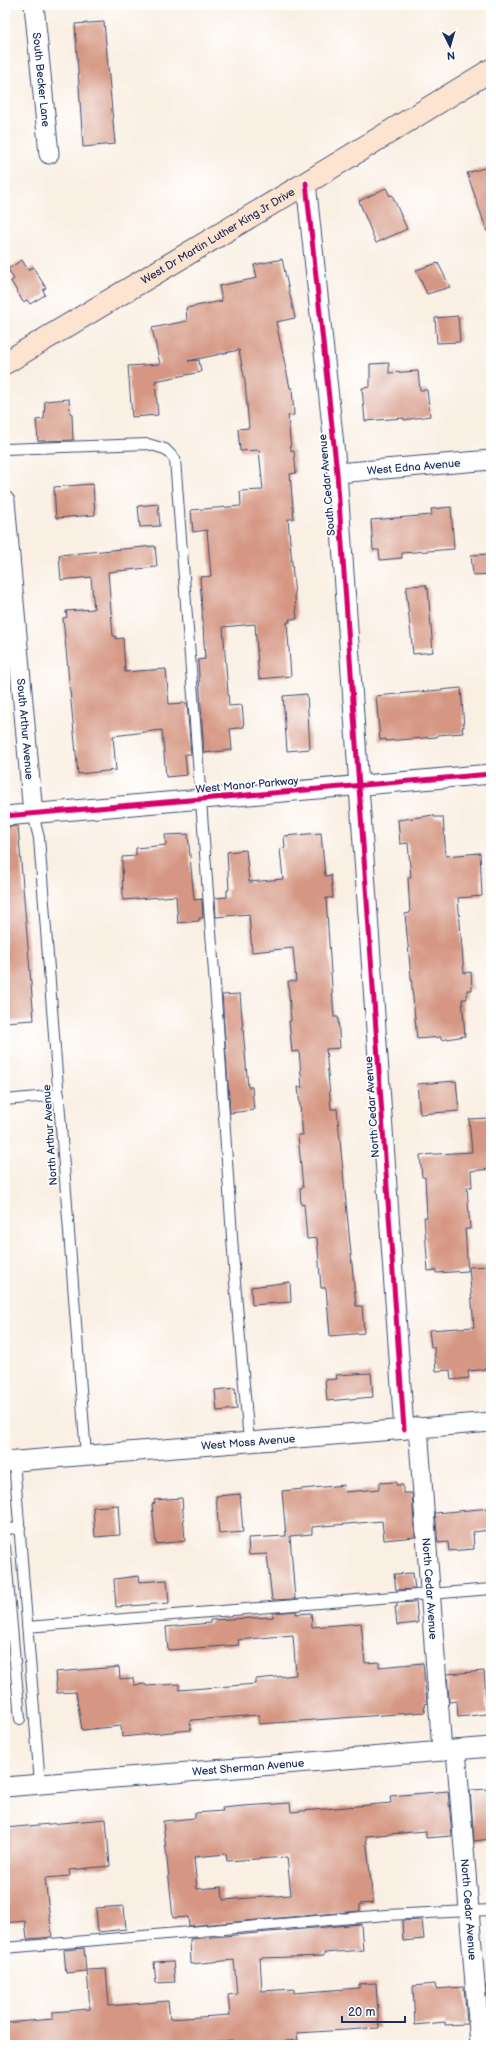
<svg xmlns="http://www.w3.org/2000/svg" width="496" height="2050" viewBox="0 0 496 2050" font-family="'Balsamiq Sans',sans-serif">
<rect width="100%" height="100%" fill="#fff"/>
<filter id="ink" filterUnits="userSpaceOnUse"><feTurbulence type="fractalNoise" baseFrequency=".025" numOctaves="2"/><feDisplacementMap in="SourceGraphic" scale="8" xChannelSelector="R" yChannelSelector="G"/><feConvolveMatrix kernelMatrix="1 2 1 2 8 2 1 2 1" color-interpolation-filters="sRGB"/></filter>
<filter id="wash" filterUnits="userSpaceOnUse"><feTurbulence type="fractalNoise" baseFrequency=".012" numOctaves="4" result="noise"/><feDisplacementMap in="SourceGraphic" scale="16" xChannelSelector="R" yChannelSelector="G"/><feGaussianBlur stdDeviation="0.9" result="paint"/><feColorMatrix in="noise" values="0 0 0 0 0 0 0 0 0 0 0 0 0 0 0 0 0 1.4 0 .05"/><feComposite in="paint" operator="in"/></filter>
<g filter="url(#wash)">
<rect width="100%" height="100%" fill="#faefe3"/>
<g id="blocks">
<path fill="#d59783" fill-rule="evenodd" d="M104 22 115 144 83 147 75 24Z
M491 166V230L487 231 467 173Z
M386 188 390 196 392 195 407 229 376 243 359 201Z
M282 259 295 318 276 322 290 388H292L294 415 288 416 291 451H294L296 473 290 474 294 519H288L297 619H289L290 622H287L291 676 259 679 255 624 223 627 229 706 242 705 244 727 230 729 232 750 204 753 198 660 205 659 200 577 211 576 207 530 193 532 191 510 241 506 240 491 263 490 259 450 240 451 238 429 249 428 245 382 239 350 188 361 199 360 201 372 155 381 158 415 132 417 128 366 160 364 152 328 187 321 186 308 222 301 219 286 257 278 254 265Z
M22 260 28 270 33 267 46 288 43 290 45 295 30 304 27 300 23 302 11 281 14 279 8 269Z
M438 263 450 287 427 294 416 270Z
M458 316 460 342 437 343 435 318Z
M389 363V373L418 371 420 390H427L430 416 404 420V418L365 421 362 388 370 387V364Z
M69 399 70 413 72 414 73 440 38 441 36 420 44 419 45 401Z
M93 484 95 515 56 518 54 487Z
M158 504 160 526 140 527 138 506Z
M451 507 454 549 402 553V558L380 560 379 550H373L371 520 432 515 431 509Z
M155 546 157 567 108 572 113 636H116V639L123 638 125 672 166 669 169 704 187 703 191 754H185L187 775 166 777 162 730 113 736 116 770 78 774 63 618 67 617 66 611 94 609 91 577 61 580 59 555Z
M491 554V574L473 575 471 555Z
M426 585 427 589 428 588 433 652 413 654 406 590H407V586Z
M461 688 464 727H462L463 733 437 735V737L386 741V739L380 740 376 696Z
M307 694 310 749 287 751 283 696Z
M434 815V817H443L446 856 480 853 482 896 458 898 464 973 471 972 472 990H467V999H462L465 1036 441 1040V1037L417 1039 405 914 410 913 408 878H411L408 843 400 844 398 820Z
M18 826 34 1020 5 1022V827Z
M321 833 325 876 331 875 333 898H326L334 1017H338L340 1048 326 1049 331 1109H337L356 1306H362L364 1333 330 1336 326 1288H321L317 1238 307 1239 304 1204 301 1205 300 1188H303L298 1135H303L298 1087H302L299 1051 292 1052 289 1021H291L288 981H296L293 948 252 952 249 914 216 917 215 898 227 897V890H229L227 852 246 850 249 882 283 879 280 849 285 848 284 836Z
M188 834 194 900 202 899 203 918H199V921L178 923 176 896 123 900 122 857 136 856V848L166 845 165 835Z
M240 994 248 1087H252L254 1110 230 1113 222 995Z
M456 1081 459 1111 420 1114 417 1084Z
M491 1118V1169L471 1171 472 1187H467L470 1229H465L468 1271 436 1273V1270L428 1271 424 1217H427L425 1177H422L420 1155 472 1152 469 1119Z
M491 1266V1369L468 1371 469 1378 451 1380 450 1370 436 1371 434 1347H431L429 1330 474 1327 469 1267Z
M290 1282 291 1302 252 1305 251 1287Z
M371 1373 373 1397 327 1401 325 1380 337 1379 336 1375Z
M235 1388 237 1409 217 1411 215 1390Z
M396 1482V1485H403V1493H412L415 1537 384 1540 382 1521 312 1527V1534L290 1536 295 1599 272 1600 267 1554 249 1555 248 1538 286 1536 282 1491 344 1485 345 1492 379 1489V1483Z
M240 1494 243 1532 219 1534 216 1496Z
M182 1498 185 1541 156 1544 152 1504 155 1503 154 1500Z
M118 1505 120 1535 95 1537 93 1507Z
M491 1508V1530L473 1532 474 1549 449 1551 448 1542 438 1543 435 1513Z
M413 1573 415 1589 396 1590 394 1574Z
M139 1576 140 1582 167 1580 169 1603 116 1607 114 1579Z
M416 1602 418 1623 397 1625 395 1607H397V1603Z
M296 1611V1614L311 1613 312 1627 361 1623 365 1663 379 1662V1667L423 1663 427 1703 424 1704 425 1712 259 1724V1715L192 1720 190 1722 191 1730 122 1737 121 1726 82 1730 76 1692 57 1693 55 1672 119 1667 120 1679 133 1678 134 1685 145 1684 146 1686 179 1684V1690L256 1684V1679L296 1675 293 1635 238 1640 239 1645 168 1650 166 1627 210 1623V1620L273 1617V1613Z
M484 1671 487 1714 458 1717 457 1701 449 1702 447 1674Z
M491 1789V1839L474 1841 470 1790Z
M448 1791 452 1836 426 1838V1831L366 1836 373 1903 360 1904V1911L189 1926 188 1917 173 1918 163 1821 195 1818V1813L223 1811 222 1808 244 1806 290 1803 291 1812 391 1803 390 1796ZM226 1854 227 1861 287 1857 291 1895 223 1900 222 1887 197 1889 194 1857Z
M106 1819 110 1866 69 1870 70 1876 45 1878 52 1937 27 1939 25 1921 5 1923V1828Z
M124 1906 126 1929 98 1932 96 1908Z
M422 1920 424 1939 403 1941 402 1921Z
M361 1924 363 1950 324 1953V1956L260 1958 262 1991 294 1989V1993L359 1988V1984L376 1983 379 2028 297 2033 298 2040 239 2045H232V2040L173 2045H5V2023L53 2019V2012L90 2009 87 1970 106 1969 109 2006 168 2001 170 2019 230 2015 228 1995 237 1994 234 1960 191 1964 190 1939Z
M84 1948 86 1971 66 1973 64 1950Z
M173 1961 175 1982 156 1983 154 1962Z
M435 1984 436 1989 464 1987 467 2024 445 2025V2022L415 2025 413 1986Z
M486 1985H491V2021L489 2022Z"/>
</g>
</g>
<g filter="url(#ink)">
<use href="#blocks" fill-opacity="0" stroke="#3c4c72" stroke-width="1"/>
<g fill="none" stroke-linecap="round" stroke-linejoin="round">
<defs>
<path id="service" d="M5 449 148 444 165 449 175 459 218 1025 235 1282 249 1441
M33 814 39 838 86 1455
M5 1100 59 1095
M14 1461 40 1784
M5 1529 20 1528
M5 1547 20 1719
M27 1627 491 1589
M5 1948 386 1915 491 1910"/>
<g id="minor">
<path id="s1" d="M34 5 49 154"/>
<path d="M306 183 337 473 404 1429"/>
<path id="s2" d="M337 473 491 460"/>
<path id="s3" d="M5 501 33 814"/>
<path d="M5 816 491 774"/>
<path id="s4" d="M418 1427 442 1751"/>
<path id="s5" d="M5 1462 491 1422"/>
<path id="s6" d="M456 1750 480 2045"/>
<path id="s7" d="M5 1787 491 1747"/>
</g>
<g id="secondary">
<path id="s8" d="M5 363 306 183 491 70"/>
</g>
</defs>
<use href="#service" stroke="#3c4c72" stroke-width="12"/>
<use href="#minor" stroke="#3c4c72" stroke-width="21"/>
<use href="#secondary" stroke="#3c4c72" stroke-width="24"/>
<use href="#service" stroke="#fff" stroke-width="10"/>
<use href="#minor" stroke="#fff" stroke-width="19"/>
<use href="#secondary" stroke="#fde4d0" stroke-width="22"/>
<defs>
<path id="cycleway" d="M306 183 337 473 404 1429
M5 816 491 774"/>
</defs>
<use href="#cycleway" stroke="#fff" stroke-width="8"/>
<use href="#cycleway" stroke="#d6006c" stroke-width="5"/>
</g>
</g>
<g text-anchor="middle" dominant-baseline="central" stroke-width="3.5" stroke-linejoin="round" paint-order="stroke">
<g font-size="11" fill="#1b2f5e" stroke="#fff">
<text stroke="none"><textPath href="#s1" startOffset="75">South Becker Lane</textPath></text>
<text stroke="none"><textPath href="#s8" startOffset="248">West Dr Martin Luther King Jr Drive</textPath></text>
<text stroke="none"><textPath href="#s2" startOffset="77">West Edna Avenue</textPath></text>
<text transform="translate(327 485) rotate(-95)">South Cedar Avenue</text>
<text stroke="none"><textPath href="#s3" startOffset="229">South Arthur Avenue</textPath></text>
<text transform="translate(247 785) rotate(-5)">West Manor Parkway</text>
<text transform="translate(372 1107) rotate(-94)">North Cedar Avenue</text>
<text transform="translate(50 1135) rotate(-94)">North Arthur Avenue</text>
<text stroke="none"><textPath href="#s5" startOffset="244">West Moss Avenue</textPath></text>
<text stroke="none"><textPath href="#s4" startOffset="162">North Cedar Avenue</textPath></text>
<text stroke="none"><textPath href="#s7" startOffset="244">West Sherman Avenue</textPath></text>
<text stroke="none"><textPath href="#s6" startOffset="160">North Cedar Avenue</textPath></text>
</g>
</g>
<rect width="496" height="2050" fill="none" stroke="#fff" stroke-width="20"/>
<g transform="translate(450 46) rotate(175)" stroke="#ffffff" stroke-width="3" paint-order="stroke">
<path d="M0-3L7 15L0 10L-7 15Z" fill="#1b2f5e"/>
<text y="-6" font-size="11" font-weight="bold" text-anchor="middle" fill="#1b2f5e">N</text>
</g>
<path d="M342 2016v6h63v-6" fill="none" stroke="#1b2f5e" stroke-width="2"/>
<text x="348" y="2016" font-size="12" fill="#1b2f5e" stroke="#ffffff" stroke-width="3" paint-order="stroke">20 m</text>
</svg>
